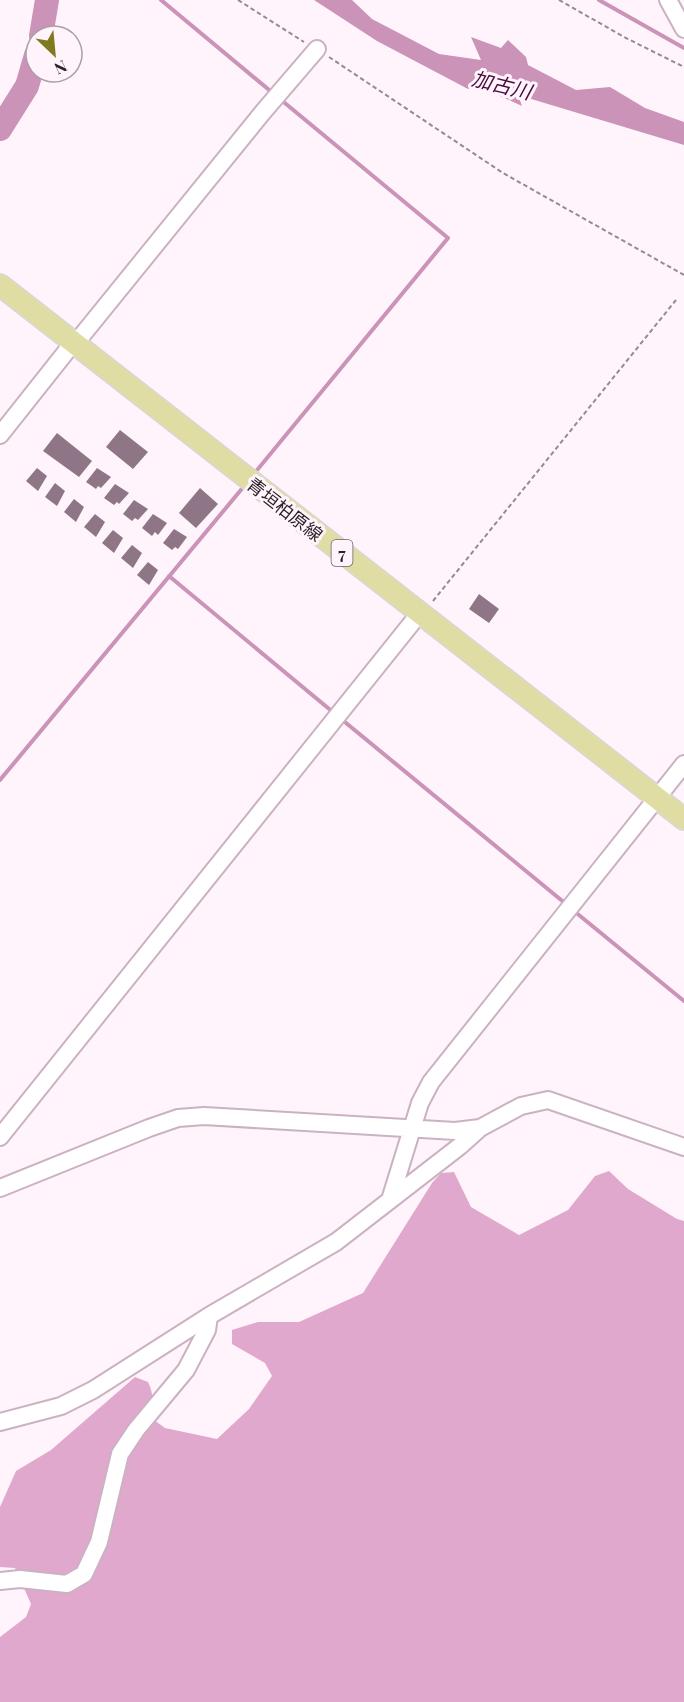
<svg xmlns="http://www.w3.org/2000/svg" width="684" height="1702" viewBox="0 0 684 1702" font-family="'Playfair Display','Noto Sans JP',serif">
<rect width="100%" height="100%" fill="#fff4fb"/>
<path fill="#e0a8cd" d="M609 1171 628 1189 677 1219 684 1221V1702H0V1637L26 1617 31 1604 15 1568 0 1567V1507L16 1471 51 1450 135 1377 148 1382C155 1395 151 1406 154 1420L165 1428 217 1439 249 1409 272 1376 265 1363 232 1344V1330L258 1322H299L363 1293 432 1183 441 1173 454 1172 471 1207 519 1235 568 1210 595 1176Z"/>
<path fill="#ca93b7" d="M314 0H352L372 19 439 54 481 60 471 37 501 48 508 40 526 57 528 65 576 90 610 87 645 108 684 122V145L518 95 522 106 476 85 468 89 377 41Z"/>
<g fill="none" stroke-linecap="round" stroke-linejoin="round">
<path stroke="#ca93b7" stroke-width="4" d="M161 0 274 94
M599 0 684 48
M253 475 448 238 280 99
M169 576 334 713
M340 718 566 904
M0 780 245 485
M574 911 684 1001"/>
<path stroke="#ca93b7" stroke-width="24" d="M41 36 47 0
M0 129 27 86 36 55"/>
</g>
<path fill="#8e7686" d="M120 430 148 452 133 469 106 447Z
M57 433 92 461 79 477 43 451Z
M37 468 47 476 38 491 26 481Z
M97 468 111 477 101 488 98 486 96 489 86 482Z
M55 483 65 491 57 506 45 497Z
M115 484 129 493 119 504 117 502 114 505 104 498Z
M200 488 218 504 196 528 179 513Z
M74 499 84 507 76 522 64 512Z
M134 500 148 509 138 520 135 518 132 521 123 514Z
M95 514 105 522 96 537 84 527Z
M153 514 167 523 158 535 155 532 152 536 142 528Z
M174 529 187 537 178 549 175 547 172 550 163 543Z
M113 530 123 538 114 553 102 543Z
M132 545 142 553 133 568 121 558Z
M148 562 158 570 149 585 137 575Z
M479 594 499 609 489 623 469 609Z"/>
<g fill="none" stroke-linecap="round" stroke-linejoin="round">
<defs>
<path id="minor" d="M668 0 684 29
M75 344 263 112 317 49
M0 435 73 343
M0 1137 419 614
M0 1188 149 1128 178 1118 204 1116 455 1131 480 1128 521 1106 548 1100 684 1147
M390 1200 420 1103 431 1082 684 764
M0 1422 61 1406 93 1390 209 1316 336 1242 460 1146 480 1128
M0 1581 20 1579 67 1584 84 1574 99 1542 120 1454 136 1430 186 1370 207 1330 209 1316"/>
<path id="major" d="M0 285 684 819"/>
</defs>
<use href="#minor" stroke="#cbb2c2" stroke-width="20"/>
<use href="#major" stroke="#d8d7d8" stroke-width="24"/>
<path stroke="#948a91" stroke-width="2" stroke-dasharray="4.5 3" stroke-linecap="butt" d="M238 0 304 42
M559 0 626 38 684 67
M329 57 503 173 684 275
M433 601 676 300"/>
<use href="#minor" stroke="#fff" stroke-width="16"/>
<use href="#major" stroke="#e0dda4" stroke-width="21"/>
</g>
<g text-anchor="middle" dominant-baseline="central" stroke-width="6" stroke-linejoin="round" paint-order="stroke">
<rect fill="#fff4fb" stroke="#695f66" stroke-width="1.5" x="331.5" y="540" width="21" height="26" rx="4.5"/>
<g font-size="16" font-weight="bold" fill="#291f26">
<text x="342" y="553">7</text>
</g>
<g font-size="18" fill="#291f26" stroke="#fff4fb">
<text transform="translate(285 509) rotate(38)">青垣柏原線</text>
</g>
<g font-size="20" font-style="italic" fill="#4c0a3d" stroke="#fff4fb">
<text transform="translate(502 84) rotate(14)">加古川</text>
</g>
</g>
<g transform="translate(54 54) rotate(154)"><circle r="28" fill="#fff4fb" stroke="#a99fa6" stroke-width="1.5"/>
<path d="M0-4.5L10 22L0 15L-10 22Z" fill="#7f7a20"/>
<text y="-9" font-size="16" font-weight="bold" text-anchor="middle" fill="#291f26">N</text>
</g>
</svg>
